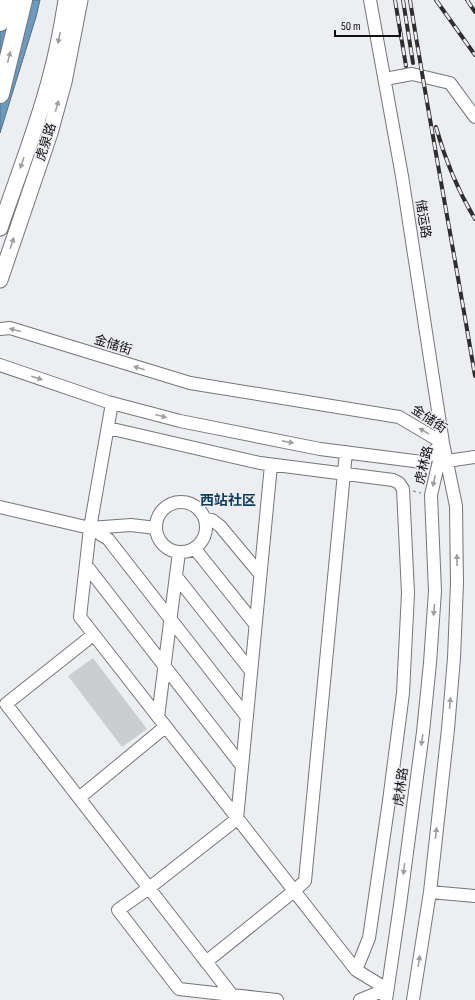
<svg xmlns="http://www.w3.org/2000/svg" width="475" height="1000" viewBox="0 0 475 1000" font-family="'Sofia Sans Condensed','Noto Sans SC',sans-serif">
<rect width="100%" height="100%" fill="#edeef1"/>
<path fill="#6c9abd" stroke="#507189" d="M0 0H40L36 17 0 133Z"/>
<path fill="#cccdd0" d="M93 658 147 729 122 747 68 676Z"/>
<g fill="none" stroke-linecap="round" stroke-linejoin="round">
<defs>
<path id="minor" d="M370 0 402 176 443 443 456 506 457 583 454 658 448 729 430 892 413 1000
M385 79 412 74 450 83 475 117
M0 329 10 328 190 383 399 417 443 443 422 462 320 449 180 421 108 402 0 365
M112 403 90 528 80 617 356 970 387 989
M108 428 260 463 393 480 399 483 403 489 408 593 403 693 389 801 369 938 356 970
M447 461 475 457
M156 527a25 25 0 1 1 50 0a25 25 0 1 1-50 0Z
M0 507 90 528 108 539 247 717
M205 519 212 520 220 526 260 574
M90 528 131 525 156 528
M195 549 255 624
M86 565 242 766
M176 578 179 580 251 671
M93 635 6 704 232 995 277 1000
M158 717 179 552
M79 798 165 727
M430 892 475 896
M206 962 294 891 305 881 346 452
M232 995 179 989 118 910 149 888 237 819 271 465
M360 1000 387 989
M386 1000 400 905 423 732 430 663 435 591 431 495 442 448"/>
<path id="major" d="M0 228C17 178 37 128 50 78 57 52 62 26 66 0
M0 280 50 133 64 82 80 0"/>
<path id="highway" d="M0 22 5 0
M0 94 23 0"/>
</defs>
<use href="#minor" stroke="#757679" stroke-width="14"/>
<use href="#major" stroke="#757679" stroke-width="17"/>
<use href="#highway" stroke="#757679" stroke-width="20"/>
<path stroke="#9b9c9e" stroke-width="1.5" stroke-dasharray="3 3" stroke-linecap="butt" d="M413 491 421 493"/>
<use href="#minor" stroke="#fff" stroke-width="12"/>
<use href="#major" stroke="#fff" stroke-width="15"/>
<use href="#highway" stroke="#fff" stroke-width="18"/>
<defs>
<path id="rail" d="M395 0 406 66
M403 0 413 63
M410 0C430 126 454 251 475 376
M436 0 475 55
M467 0 475 12
M436 127C445 159 458 191 475 219"/>
</defs>
<use href="#rail" stroke="#2e2e2f" stroke-width="4"/>
<use href="#rail" stroke="#edeef1" stroke-width="2.5" stroke-dasharray="8" stroke-linecap="butt"/>
</g>
<defs><path id="oneway-solid" d="M-6-.8H1V-3.2L6.5 0L1 3.2V.8H-6Z"/></defs>
<g fill="#9f9fa0">
<use href="#oneway-solid" transform="translate(59 38) rotate(102)"/>
<use href="#oneway-solid" transform="translate(9 57) rotate(-76)"/>
<use href="#oneway-solid" transform="translate(57 106) rotate(-74)"/>
<use href="#oneway-solid" transform="translate(22 163) rotate(109)"/>
<use href="#oneway-solid" transform="translate(12 243) rotate(-71)"/>
<use href="#oneway-solid" transform="translate(15 330) rotate(-165)"/>
<use href="#oneway-solid" transform="translate(139 368) rotate(-163)"/>
<use href="#oneway-solid" transform="translate(37 378) rotate(18)"/>
<use href="#oneway-solid" transform="translate(161 416) rotate(15)"/>
<use href="#oneway-solid" transform="translate(424 431) rotate(-149)"/>
<use href="#oneway-solid" transform="translate(288 442) rotate(11)"/>
<use href="#oneway-solid" transform="translate(434 481) rotate(103)"/>
<use href="#oneway-solid" transform="translate(457 560) rotate(-91)"/>
<use href="#oneway-solid" transform="translate(434 610) rotate(94)"/>
<use href="#oneway-solid" transform="translate(450 703) rotate(-85)"/>
<use href="#oneway-solid" transform="translate(422 740) rotate(98)"/>
<use href="#oneway-solid" transform="translate(436 833) rotate(-84)"/>
<use href="#oneway-solid" transform="translate(404 869) rotate(97)"/>
<use href="#oneway-solid" transform="translate(419 961) rotate(-81)"/>
</g>
<g text-anchor="middle" dominant-baseline="central" stroke-width="3" stroke-linejoin="round" paint-order="stroke">
<g font-size="13" fill="#101011" stroke="#edeef1">
<text transform="translate(46 142) rotate(-72)">虎泉路</text>
<text transform="translate(423 219) rotate(81)">储运路</text>
<text transform="translate(113 345) rotate(17)">金储街</text>
<text transform="translate(429 419) rotate(34)">金储街</text>
<text transform="translate(424 465) rotate(-76)">虎林路</text>
<text transform="translate(401 787) rotate(-82)">虎林路</text>
</g>
<g font-size="14" font-weight="bold" fill="#0a3b5f" stroke="#edeef1">
<text x="228" y="500">西站社区</text>
</g>
</g>
<path d="M335 30v6h65v-6" fill="none" stroke="#101011" stroke-width="2"/>
<text x="341" y="30" font-size="12" fill="#101011" stroke="#edeef1" stroke-width="3" paint-order="stroke">50 m</text>
</svg>
